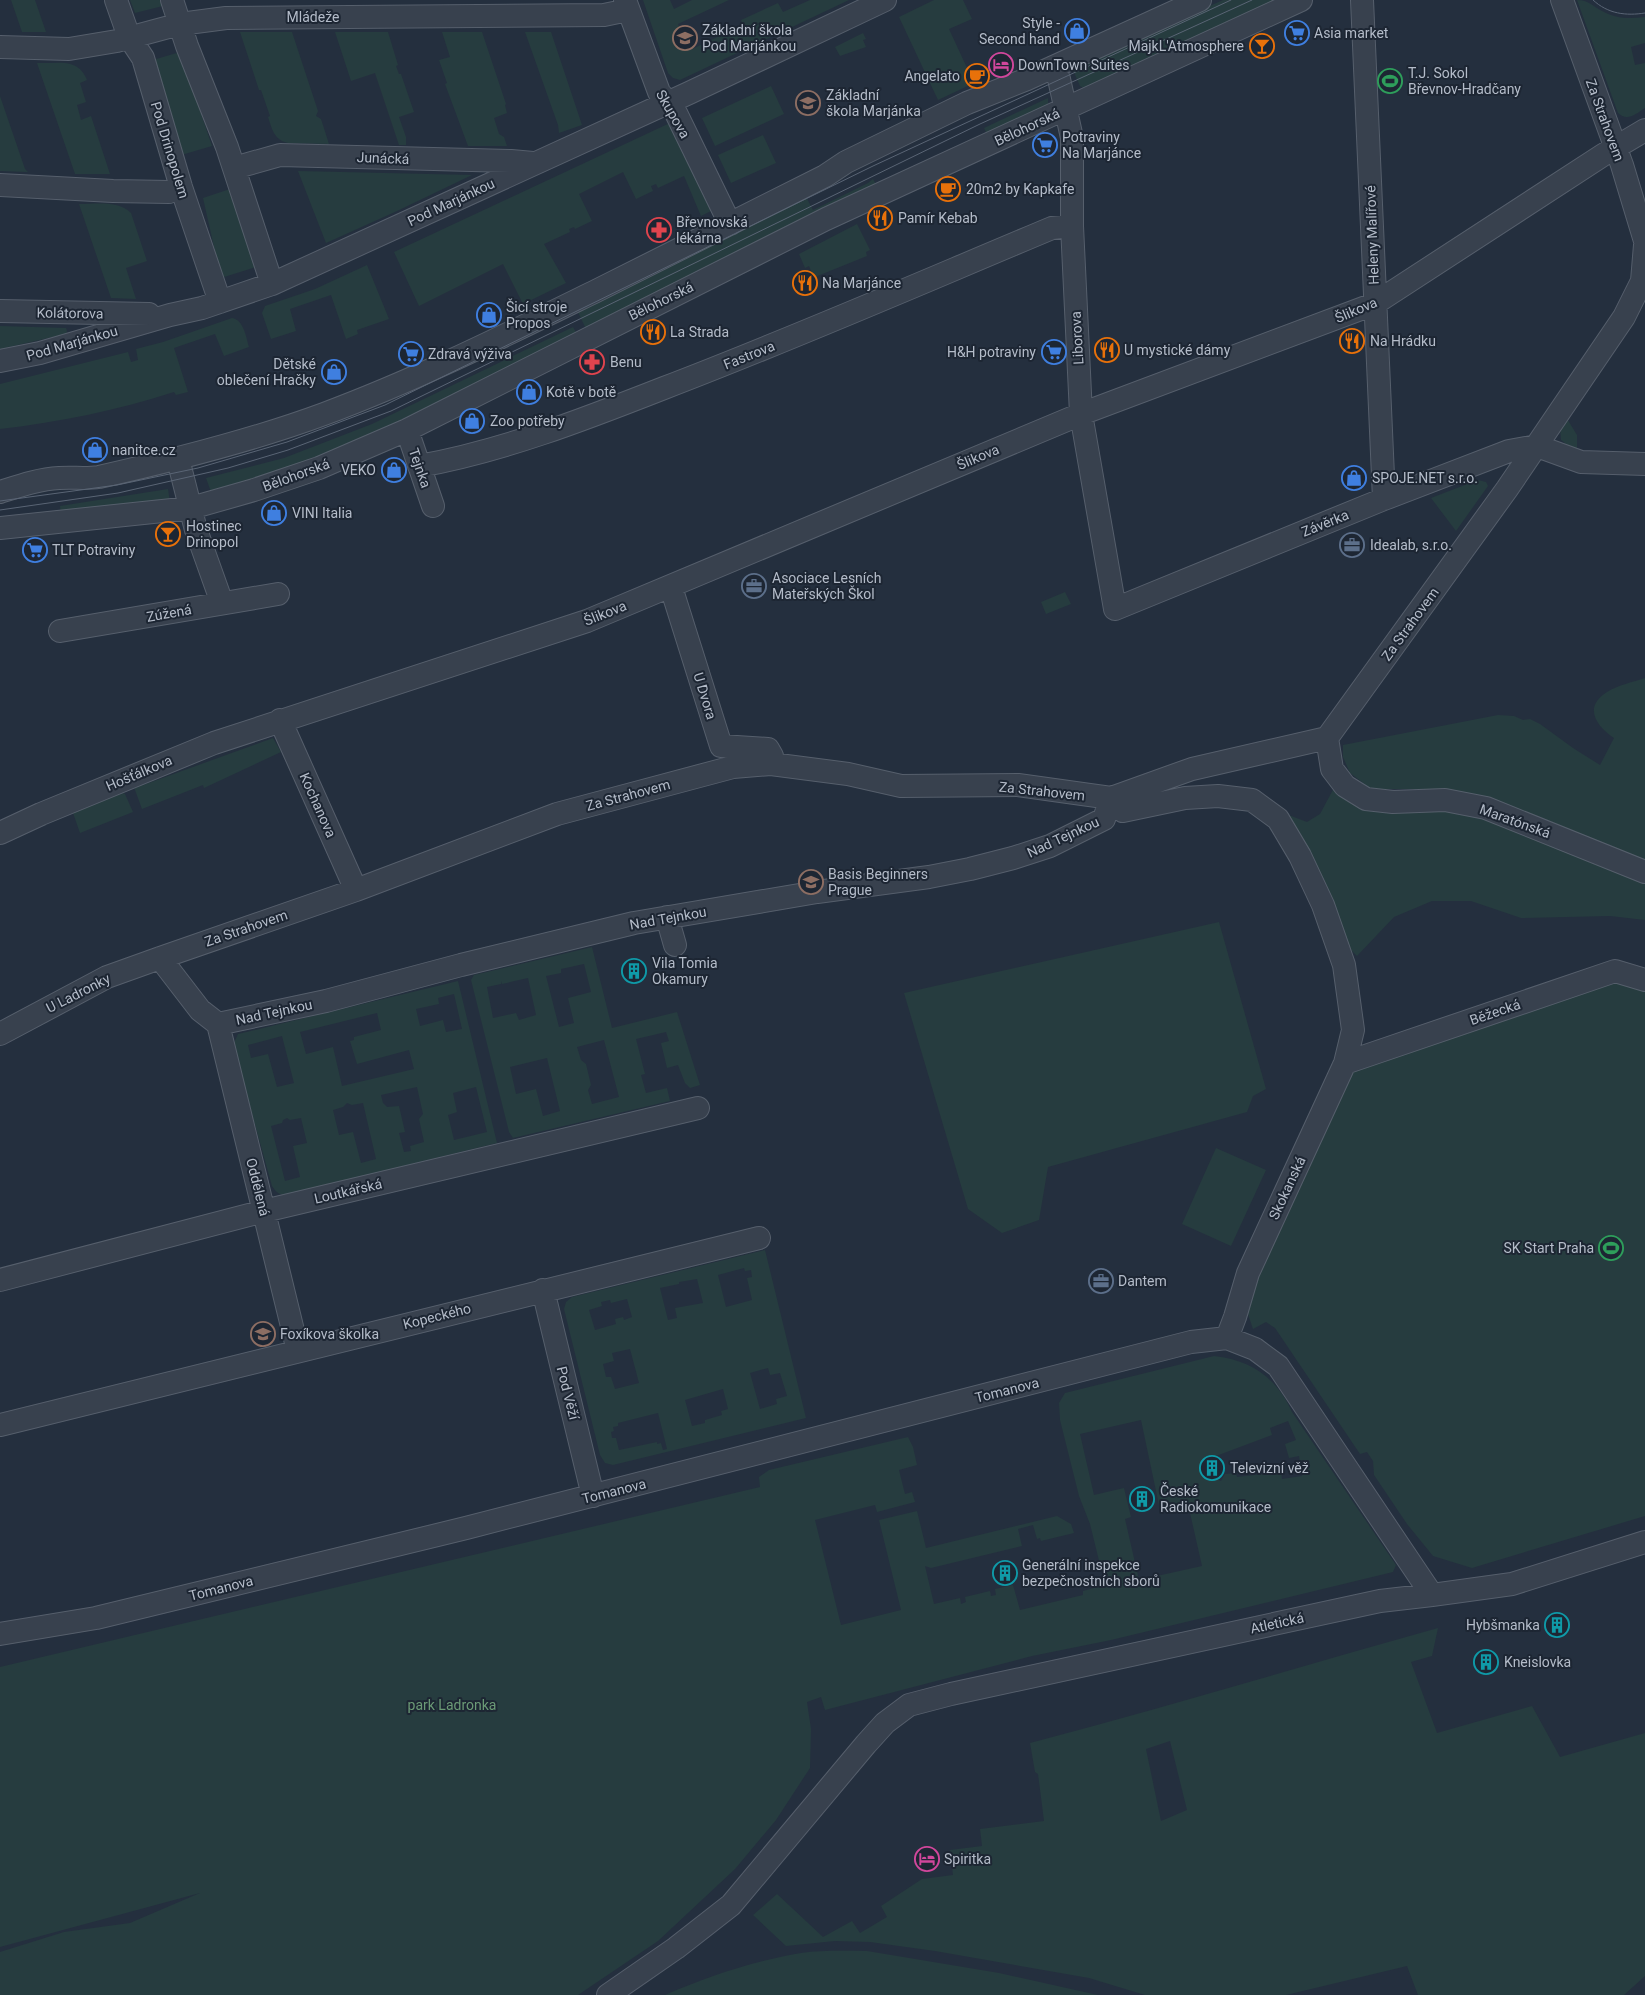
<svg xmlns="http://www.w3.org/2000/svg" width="1645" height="1995" viewBox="0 0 1645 1995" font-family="Roboto,sans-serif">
<rect width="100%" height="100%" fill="#242f3e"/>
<path fill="#263c3f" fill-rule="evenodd" d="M11 0H35L46 32H22Z
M130 0H169L171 4 135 13Z
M643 0H670L674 9 692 0H729L678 24 690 50 743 25 741 20 778 3 783 12 810 0H849L680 80 673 78 668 73Z
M934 0H963L972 19 949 29 974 83 938 100 899 17Z
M1223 0H1278L1085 89 1080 86 1072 68Z
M1577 0C1589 0 1592 6 1602 11 1616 19 1630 19 1645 17V43L1631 47 1635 65 1645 63V108C1636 114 1627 122 1618 113Z
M240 32H292L318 111 316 116 321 119 329 144 288 143C274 140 272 129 268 117L270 116 261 90H259Z
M335 32H388L398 65 396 66 399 74H401L414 112 399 117 406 137V145H399L375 73 351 81Z
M442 32H482L506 104 505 105 507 113 494 118 499 134 504 137 507 146H468L445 84 447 83 439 60 450 57Z
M525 32H551L582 125 559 133 558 125Z
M863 33 866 39 863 40 866 47 840 56 835 47Z
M180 52 212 146 178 156 146 62Z
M37 63C58 64 78 57 87 80L80 83 86 102 77 105 81 120 91 116 110 174H75Z
M771 86 784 114 715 146 702 118Z
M0 96 25 169 28 172 0 171Z
M1048 98V105L987 134 984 128Z
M672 122 715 209 701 216 684 176 658 188 656 184 651 186 653 191 636 199 623 172 579 194 592 221 575 229 574 227 569 229 570 232 544 244 566 283 523 304 503 264 419 306 394 252Z
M763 135 776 163 731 183 718 155Z
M298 171 472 175 397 211 326 243Z
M873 179 877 186 586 329 576 308 805 195 813 210 868 183Z
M233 188 259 266 221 278 203 198Z
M79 204C95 204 119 200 131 213L147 261 126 268 136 299 111 298Z
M857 224 870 250 866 252 867 256 810 279 808 275 812 273 809 266 805 268 799 254Z
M367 265 389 319 357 330 358 334 346 339 331 295 290 309 296 331 271 339 262 313 265 306 315 289Z
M232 318C244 320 246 337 249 347L224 356 215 334 174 348 188 392 176 395 174 392C118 410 60 422 0 429V384L128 352 131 362 138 360 136 349 163 342Z
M0 326 66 328 67 331 66 334 0 349Z
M573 327 577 334 326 458 212 495 206 478 284 458 372 424Z
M1566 417 1577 435V450L1570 447 1561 440 1560 428Z
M1478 480 1486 482 1488 486 1456 531 1431 498Z
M168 489 170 502 61 517 60 506Z
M1065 592 1071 604 1046 614 1041 602Z
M1645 678V862L1440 789H1371L1350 773 1343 757V745L1498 715 1514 716 1523 720 1530 719 1540 724 1573 748 1600 765 1614 738C1596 726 1583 707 1607 692 1618 685 1633 682 1645 678Z
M273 738 281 752 204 788 203 785 142 809 135 790V788Z
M1335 786 1441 808 1497 815 1645 877V920L1610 916 1521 918 1471 901H1432L1394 917 1357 956 1346 945 1286 814 1307 822 1320 814Z
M123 793 125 794 133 812 80 833 73 813Z
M1219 922 1266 1089 1253 1096 1247 1112 1048 1167 1039 1220 1002 1233 968 1209 904 993Z
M592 947 612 1028 677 1012 700 1085 690 1088 685 1083 678 1065 667 1068 661 1043 669 1041 666 1032 636 1039 645 1074 641 1075 646 1093 667 1088 670 1101 513 1138 509 1132 471 980 474 975ZM584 964 591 992 568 998 574 1023 559 1027 546 976 561 973V969ZM528 978 536 1015 519 1020 516 1013 493 1018 487 987 501 984V981L502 984ZM604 1040 619 1097 592 1104 588 1090 591 1085 586 1064 581 1060 577 1047ZM547 1058 560 1111 543 1116 536 1089 516 1094 510 1067Z
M458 981 497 1143 286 1195C279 1195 276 1192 272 1186L233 1045 238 1034ZM454 994 462 1029 446 1032 443 1020 420 1026 416 1009 439 1004 438 998ZM377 1013 381 1030 354 1037V1040L350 1041 357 1064 409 1050 414 1069 342 1086 333 1047 306 1054 300 1032ZM282 1036 294 1083 277 1087 268 1054 251 1058 248 1045ZM417 1087 423 1114 419 1119 424 1142 410 1146 411 1151 404 1152 399 1133 405 1132 399 1106 387 1107 383 1103 381 1095ZM476 1087 487 1132 454 1140 448 1115 457 1112 453 1093ZM347 1103 352 1105 363 1103 376 1159 361 1163 353 1132 339 1135 333 1110 343 1107ZM287 1118 290 1120 301 1118 307 1143 293 1146 300 1177 285 1181 271 1126 282 1123 283 1120Z
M1609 981 1645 989V1516L1472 1568 1433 1556 1407 1524 1374 1475 1373 1461 1367 1452 1360 1454 1275 1328 1266 1322 1253 1329 1247 1311 1248 1297 1339 1084 1356 1069Z
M1216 1148 1266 1170 1231 1246 1182 1224Z
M765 1250 806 1418 613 1465 605 1463 600 1455 564 1309 566 1302 572 1297ZM744 1268 745 1271 751 1270 752 1277 747 1278 752 1300 726 1307 718 1275ZM697 1279 703 1303 675 1308 677 1318 668 1320 660 1288 679 1284V1282ZM627 1299 632 1317 624 1320 623 1317 615 1319 616 1324 595 1330 589 1310 602 1306 601 1302 610 1300 611 1303ZM630 1349 639 1383 615 1389 611 1377H606L603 1364 614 1361 612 1353ZM768 1368 770 1375 780 1373 787 1396 776 1399 777 1404 760 1409 750 1373ZM723 1389 728 1409 721 1411 722 1415 705 1420V1423L692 1426 685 1400ZM658 1413 667 1449 663 1450 661 1443 657 1444V1442L619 1450 616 1438H612L611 1432 614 1431 613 1427 618 1426V1423Z
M1214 1356C1251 1360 1277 1378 1292 1412L1396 1565 1393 1572 1111 1640 1032 1656 825 1710 821 1697 807 1702 811 1729 810 1768 776 1820 735 1869 658 1941 578 1995H0V1952L64 1932 130 1923 200 1893 0 1947V1667L760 1487 759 1477 769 1470 908 1437 913 1447 917 1465 899 1470 905 1494 912 1492 915 1502 877 1512 875 1505 815 1520 841 1625 901 1610 879 1520 917 1511 926 1548 1057 1516 1071 1524 1074 1533 1041 1541 1040 1538 1037 1539 1033 1525 1018 1529 1022 1546 931 1568 925 1566 934 1604 960 1598 961 1604 966 1602 965 1597 990 1591 991 1596 996 1595 995 1589 1013 1585 1020 1610 1083 1595V1591L1105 1585 1090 1524 1079 1496 1060 1420 1059 1403 1065 1393ZM1141 1420 1160 1510 1188 1504 1202 1566 1139 1580 1125 1519 1131 1517 1124 1488 1094 1495 1080 1434ZM1288 1421 1296 1440 1285 1444 1289 1458 1299 1456 1302 1476 1282 1479 1281 1472 1237 1477 1236 1473 1225 1474 1221 1481 1216 1479H1209L1204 1474 1202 1466 1207 1460 1215 1459 1216 1456 1272 1435 1270 1428Z
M1438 1628 1432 1656 1411 1662 1437 1733 1532 1706 1560 1757 1645 1733V1976L1624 1995H1418L1407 1966 1286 1995H1145L1089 1978 935 1951 870 1942 835 1941 786 1946 753 1915 777 1894 823 1937 852 1921 860 1933 887 1917 881 1906 922 1879 953 1875 950 1850 982 1846 980 1829 1044 1821 1038 1774 1035 1772 1030 1743C1167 1707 1302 1666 1438 1628ZM1170 1741 1187 1810 1161 1821 1146 1749Z
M867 1951 999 1973 1098 1995H665C709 1976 754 1961 801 1953 823 1950 845 1951 867 1951Z"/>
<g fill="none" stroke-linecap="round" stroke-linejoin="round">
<defs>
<path id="minor" d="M116 0 129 37 143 58 181 187 220 302
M172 0 187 46 227 147 272 284
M625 0 659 92 676 113 730 224
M1362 0 1384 499
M1562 0 1622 165 1645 241
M0 47 69 49 117 41 180 24 226 18 604 15 628 10
M1053 67 1059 79 1072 138V226L1081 414 1115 609 1384 499 1509 451 1537 446
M234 168 280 155 511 161 533 163
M0 185 113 191 169 192 181 187
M0 311 149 314
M0 361 40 353 170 315 202 308 272 284 689 93 885 0
M407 430 433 506
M1537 446 1581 462 1645 464
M178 459 196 530 222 603
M419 466C503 451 585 419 664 388 795 338 923 282 1052 228L1072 226
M0 492C19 486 39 479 59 478 73 477 86 479 99 477 175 460 251 441 324 414 418 379 508 334 598 290 674 252 749 214 825 176L846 162 967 103 1027 79 1200 0
M0 528 191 508 254 490 319 468 407 430 826 219 1301 0
M671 587 721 746 768 749 772 756 771 764
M60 631 278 594
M280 720 356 890
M1327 738 1332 769 1345 786 1366 799 1393 802 1445 800 1486 808 1645 872
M1111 798 1123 811 1185 798 1218 796 1252 800 1278 819 1300 856 1323 905 1344 965 1353 1030 1345 1063 1248 1273 1235 1317 1227 1338
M0 833 41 814 214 743 587 621 1081 414 1374 304 1603 155 1645 130
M667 917 675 945
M160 958 200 1010 218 1024
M218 1024 326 1001 461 965 634 923 817 892 929 877 970 869 1013 858 1050 846 1104 819 1111 798
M218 1024 298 1351
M0 1034 107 977 160 958 356 890 557 814 733 767 771 764 848 774 901 786 1018 785 1111 798 1192 769 1327 738 1507 489 1624 317 1642 281 1645 245
M1345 1063 1615 971 1645 980
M0 1280 264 1211 698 1108
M543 1290 593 1496
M0 1425 759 1238
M0 1634 96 1618 466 1528 1191 1342 1227 1338 1255 1349 1278 1366 1432 1595
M608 1995 676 1948 731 1905 866 1744 885 1723 909 1705 951 1694 1380 1601 1432 1595 1512 1584 1645 1542"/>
</defs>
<use href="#minor" stroke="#565f6c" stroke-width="24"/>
<use href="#minor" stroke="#38414e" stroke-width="22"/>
<path stroke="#5a6575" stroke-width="1" d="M1593 0C1608 14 1626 16 1645 13
M0 501 117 485 198 468 287 442 385 405 873 166 1231 0
M0 510 118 493 228 468 288 450 391 411 980 124 1252 0"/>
</g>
<defs>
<symbol id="shop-ring" viewBox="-11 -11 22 22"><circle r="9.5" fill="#1d2633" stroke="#3f7fe0" stroke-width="1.5"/><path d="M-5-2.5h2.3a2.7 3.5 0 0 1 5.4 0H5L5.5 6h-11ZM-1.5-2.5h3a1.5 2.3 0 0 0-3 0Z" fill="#3f7fe0"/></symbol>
<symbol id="supermarket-ring" viewBox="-11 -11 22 22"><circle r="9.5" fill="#1d2633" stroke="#3f7fe0" stroke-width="1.5"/><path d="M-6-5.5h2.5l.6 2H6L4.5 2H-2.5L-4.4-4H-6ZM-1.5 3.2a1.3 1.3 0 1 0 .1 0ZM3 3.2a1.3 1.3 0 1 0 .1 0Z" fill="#3f7fe0"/></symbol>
<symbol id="school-ring" viewBox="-11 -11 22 22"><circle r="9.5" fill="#1d2633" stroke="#8d6e63" stroke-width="1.5"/><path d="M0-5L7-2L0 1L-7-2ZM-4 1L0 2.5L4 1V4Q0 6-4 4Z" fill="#8d6e63"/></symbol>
<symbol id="bar-ring" viewBox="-11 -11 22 22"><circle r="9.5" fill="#1d2633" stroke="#e8710a" stroke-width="1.5"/><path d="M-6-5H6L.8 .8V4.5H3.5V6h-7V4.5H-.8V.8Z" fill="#e8710a"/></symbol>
<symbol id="hotel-ring" viewBox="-11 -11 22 22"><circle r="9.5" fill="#1d2633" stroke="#d1479c" stroke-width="1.5"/><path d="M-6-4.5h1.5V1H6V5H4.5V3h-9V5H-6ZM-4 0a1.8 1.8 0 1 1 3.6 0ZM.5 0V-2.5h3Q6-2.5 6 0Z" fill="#d1479c"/></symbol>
<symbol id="cafe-ring" viewBox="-11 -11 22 22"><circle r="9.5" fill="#1d2633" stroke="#e8710a" stroke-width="1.5"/><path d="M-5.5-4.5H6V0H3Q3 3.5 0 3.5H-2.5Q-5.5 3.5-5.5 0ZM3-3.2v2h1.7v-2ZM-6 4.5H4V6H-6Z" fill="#e8710a"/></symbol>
<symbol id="stadium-ring" viewBox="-11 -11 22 22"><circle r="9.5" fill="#1d2633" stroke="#2e9e5b" stroke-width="1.5"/><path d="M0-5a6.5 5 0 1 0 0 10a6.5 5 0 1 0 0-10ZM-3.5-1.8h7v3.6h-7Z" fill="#2e9e5b"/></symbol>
<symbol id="restaurant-ring" viewBox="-11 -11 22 22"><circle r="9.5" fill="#1d2633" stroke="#e8710a" stroke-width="1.5"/><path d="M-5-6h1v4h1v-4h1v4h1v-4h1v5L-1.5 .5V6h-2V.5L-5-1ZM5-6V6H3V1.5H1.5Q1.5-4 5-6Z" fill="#e8710a"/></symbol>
<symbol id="pharmacy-ring" viewBox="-11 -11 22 22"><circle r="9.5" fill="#1d2633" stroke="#e0444e" stroke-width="1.5"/><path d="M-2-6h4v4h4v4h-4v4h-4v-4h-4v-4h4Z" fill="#e0444e"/></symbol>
<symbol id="office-ring" viewBox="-11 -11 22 22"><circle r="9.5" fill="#1d2633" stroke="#5c6f8a" stroke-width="1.5"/><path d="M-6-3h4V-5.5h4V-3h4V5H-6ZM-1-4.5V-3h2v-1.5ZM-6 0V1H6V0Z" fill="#5c6f8a"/></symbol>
<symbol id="building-ring" viewBox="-11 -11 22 22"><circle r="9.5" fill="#1d2633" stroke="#0f9aa8" stroke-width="1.5"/><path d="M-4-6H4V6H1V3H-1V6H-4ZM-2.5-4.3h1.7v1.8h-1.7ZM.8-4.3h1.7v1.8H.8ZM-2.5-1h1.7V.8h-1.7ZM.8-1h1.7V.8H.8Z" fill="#0f9aa8"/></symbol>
</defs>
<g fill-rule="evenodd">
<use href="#shop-ring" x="1063" y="17" width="28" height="28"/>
<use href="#supermarket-ring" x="1283" y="19" width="28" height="28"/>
<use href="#school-ring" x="671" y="24" width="28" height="28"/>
<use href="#bar-ring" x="1248" y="32" width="28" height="28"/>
<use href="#hotel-ring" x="987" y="51" width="28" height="28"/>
<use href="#cafe-ring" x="963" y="62" width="28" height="28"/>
<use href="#stadium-ring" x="1376" y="67" width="28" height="28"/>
<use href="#school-ring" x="794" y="89" width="28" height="28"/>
<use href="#supermarket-ring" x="1031" y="131" width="28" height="28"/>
<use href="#cafe-ring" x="934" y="175" width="28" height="28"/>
<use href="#restaurant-ring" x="866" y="204" width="28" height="28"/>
<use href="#pharmacy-ring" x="645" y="216" width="28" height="28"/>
<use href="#restaurant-ring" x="791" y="269" width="28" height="28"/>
<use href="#shop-ring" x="475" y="301" width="28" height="28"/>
<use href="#restaurant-ring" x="639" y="318" width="28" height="28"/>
<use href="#restaurant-ring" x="1338" y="327" width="28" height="28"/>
<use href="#restaurant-ring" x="1093" y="336" width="28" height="28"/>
<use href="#supermarket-ring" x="1040" y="338" width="28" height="28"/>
<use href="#supermarket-ring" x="397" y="340" width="28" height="28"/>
<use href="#pharmacy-ring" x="578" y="348" width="28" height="28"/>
<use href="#shop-ring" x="320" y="358" width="28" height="28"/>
<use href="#shop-ring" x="515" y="378" width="28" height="28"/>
<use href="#shop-ring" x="458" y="407" width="28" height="28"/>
<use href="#shop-ring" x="81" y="436" width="28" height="28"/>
<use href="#shop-ring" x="380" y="456" width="28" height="28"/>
<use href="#shop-ring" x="1340" y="464" width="28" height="28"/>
<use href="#shop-ring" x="260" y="499" width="28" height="28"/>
<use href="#bar-ring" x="154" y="520" width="28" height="28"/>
<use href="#office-ring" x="1338" y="531" width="28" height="28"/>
<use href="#supermarket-ring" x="21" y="536" width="28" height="28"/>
<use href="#office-ring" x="740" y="572" width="28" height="28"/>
<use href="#school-ring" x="797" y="868" width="28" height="28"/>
<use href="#building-ring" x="620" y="957" width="28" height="28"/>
<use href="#stadium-ring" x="1597" y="1234" width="28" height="28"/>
<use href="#office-ring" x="1087" y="1267" width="28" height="28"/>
<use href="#school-ring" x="249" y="1320" width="28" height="28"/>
<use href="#building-ring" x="1198" y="1454" width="28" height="28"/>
<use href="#building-ring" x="1128" y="1485" width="28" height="28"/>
<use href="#building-ring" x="991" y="1559" width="28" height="28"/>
<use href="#building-ring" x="1543" y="1611" width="28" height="28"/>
<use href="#building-ring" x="1472" y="1648" width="28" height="28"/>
<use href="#hotel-ring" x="913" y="1845" width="28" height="28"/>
</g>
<g text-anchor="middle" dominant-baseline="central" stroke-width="4" stroke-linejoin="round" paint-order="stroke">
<g font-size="14" fill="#b4bcc9" stroke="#1d2633">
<text x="313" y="17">Mládeže</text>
<text transform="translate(673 114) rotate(60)">Skupova</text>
<text transform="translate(1605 120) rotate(70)">Za Strahovem</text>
<text transform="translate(1027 127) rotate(-25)">Bělohorská</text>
<text transform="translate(170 150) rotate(73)">Pod Drinopolem</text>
<text transform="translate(383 158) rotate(2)">Junácká</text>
<text transform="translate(451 202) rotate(-25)">Pod Marjánkou</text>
<text transform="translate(1372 235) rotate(-92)">Heleny Malířové</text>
<text transform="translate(661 301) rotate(-26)">Bělohorská</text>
<text transform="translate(1356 310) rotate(-23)">Šlikova</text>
<text transform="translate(70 313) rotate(1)">Kolátorova</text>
<text transform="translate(1077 338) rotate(-93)">Liborova</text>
<text transform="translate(72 343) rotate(-16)">Pod Marjánkou</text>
<text transform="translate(749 355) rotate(-22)">Fastrova</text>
<text transform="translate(978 457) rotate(-23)">Šlikova</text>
<text transform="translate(420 468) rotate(71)">Tejnka</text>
<text transform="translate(296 475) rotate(-20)">Bělohorská</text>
<text transform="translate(1325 523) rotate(-22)">Závěrka</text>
<text transform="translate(169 613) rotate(-10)">Zúžená</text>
<text transform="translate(605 613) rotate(-22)">Šlikova</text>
<text transform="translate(1410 624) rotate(-54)">Za Strahovem</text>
<text transform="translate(705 696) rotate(73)">U Dvora</text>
<text transform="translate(139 773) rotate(-23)">Hošťálkova</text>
<text transform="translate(1042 791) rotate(6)">Za Strahovem</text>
<text transform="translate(628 795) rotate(-15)">Za Strahovem</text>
<text transform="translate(318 805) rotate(66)">Kochanova</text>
<text transform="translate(1515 821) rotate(20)">Maratónská</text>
<text transform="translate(1063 837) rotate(-25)">Nad Tejnkou</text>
<text transform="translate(668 918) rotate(-10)">Nad Tejnkou</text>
<text transform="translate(246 928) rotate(-19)">Za Strahovem</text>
<text transform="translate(78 993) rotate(-27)">U Ladronky</text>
<text transform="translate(274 1012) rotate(-12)">Nad Tejnkou</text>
<text transform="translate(1495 1012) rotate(-19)">Běžecká</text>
<text transform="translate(258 1187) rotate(76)">Oddělená</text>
<text transform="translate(1287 1188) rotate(-65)">Skokanská</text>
<text transform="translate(348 1191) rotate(-13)">Loutkářská</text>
<text transform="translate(437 1316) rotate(-14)">Kopeckého</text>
<text transform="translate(1007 1390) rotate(-14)">Tomanova</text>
<text transform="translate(568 1393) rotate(76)">Pod Věží</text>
<text transform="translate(614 1491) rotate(-14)">Tomanova</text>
<text transform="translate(221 1588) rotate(-14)">Tomanova</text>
<text transform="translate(1277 1623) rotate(-12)">Atletická</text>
</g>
<g font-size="14" fill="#b4bcc9" stroke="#1d2633" text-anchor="start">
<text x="1060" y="23" text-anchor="end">Style -<tspan x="1060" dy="16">Second hand</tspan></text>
<text x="702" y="30">Základní škola<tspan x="702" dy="16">Pod Marjánkou</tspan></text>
<text x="1314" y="33">Asia market</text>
<text x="1244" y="46" text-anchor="end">MajkL'Atmosphere</text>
<text x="1018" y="65">DownTown Suites</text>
<text x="1408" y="73">T.J. Sokol<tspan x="1408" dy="16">Břevnov-Hradčany</tspan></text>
<text x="960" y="76" text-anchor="end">Angelato</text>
<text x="826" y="95">Základní<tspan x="826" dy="16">škola Marjánka</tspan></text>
<text x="1062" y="137">Potraviny<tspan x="1062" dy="16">Na Marjánce</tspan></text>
<text x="966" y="189">20m2 by Kapkafe</text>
<text x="898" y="218">Pamír Kebab</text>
<text x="676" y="222">Břevnovská<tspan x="676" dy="16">lékárna</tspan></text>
<text x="822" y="283">Na Marjánce</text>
<text x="506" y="307">Šicí stroje<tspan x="506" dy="16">Propos</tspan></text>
<text x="670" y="332">La Strada</text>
<text x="1370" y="341">Na Hrádku</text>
<text x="1124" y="350">U mystické dámy</text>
<text x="1036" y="352" text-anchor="end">H&amp;H potraviny</text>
<text x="428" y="354">Zdravá výživa</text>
<text x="610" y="362">Benu</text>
<text x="316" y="364" text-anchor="end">Dětské<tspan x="316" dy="16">oblečení Hračky</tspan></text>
<text x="546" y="392">Kotě v botě</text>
<text x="490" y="421">Zoo potřeby</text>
<text x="112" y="450">nanitce.cz</text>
<text x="376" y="470" text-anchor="end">VEKO</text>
<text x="1372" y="478">SPOJE.NET s.r.o.</text>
<text x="292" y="513">VINI Italia</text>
<text x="186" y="526">Hostinec<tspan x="186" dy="16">Drinopol</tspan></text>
<text x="1370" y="545">Idealab, s.r.o.</text>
<text x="52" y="550">TLT Potraviny</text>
<text x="772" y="578">Asociace Lesních<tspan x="772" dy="16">Mateřských Škol</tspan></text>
<text x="828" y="874">Basis Beginners<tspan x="828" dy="16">Prague</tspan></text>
<text x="652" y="963">Vila Tomia<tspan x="652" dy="16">Okamury</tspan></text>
<text x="1594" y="1248" text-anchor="end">SK Start Praha</text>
<text x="1118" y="1281">Dantem</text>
<text x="280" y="1334">Foxíkova školka</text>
<text x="1230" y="1468">Televizní věž</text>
<text x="1160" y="1491">České<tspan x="1160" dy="16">Radiokomunikace</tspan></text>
<text x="1022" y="1565">Generální inspekce<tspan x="1022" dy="16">bezpečnostních sborů</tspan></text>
<text x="1540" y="1625" text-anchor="end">Hybšmanka</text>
<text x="1504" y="1662">Kneislovka</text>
<text x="944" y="1859">Spiritka</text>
</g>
<g font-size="14" fill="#6b9a76" stroke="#1d2633">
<text x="452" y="1705">park Ladronka</text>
</g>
</g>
</svg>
